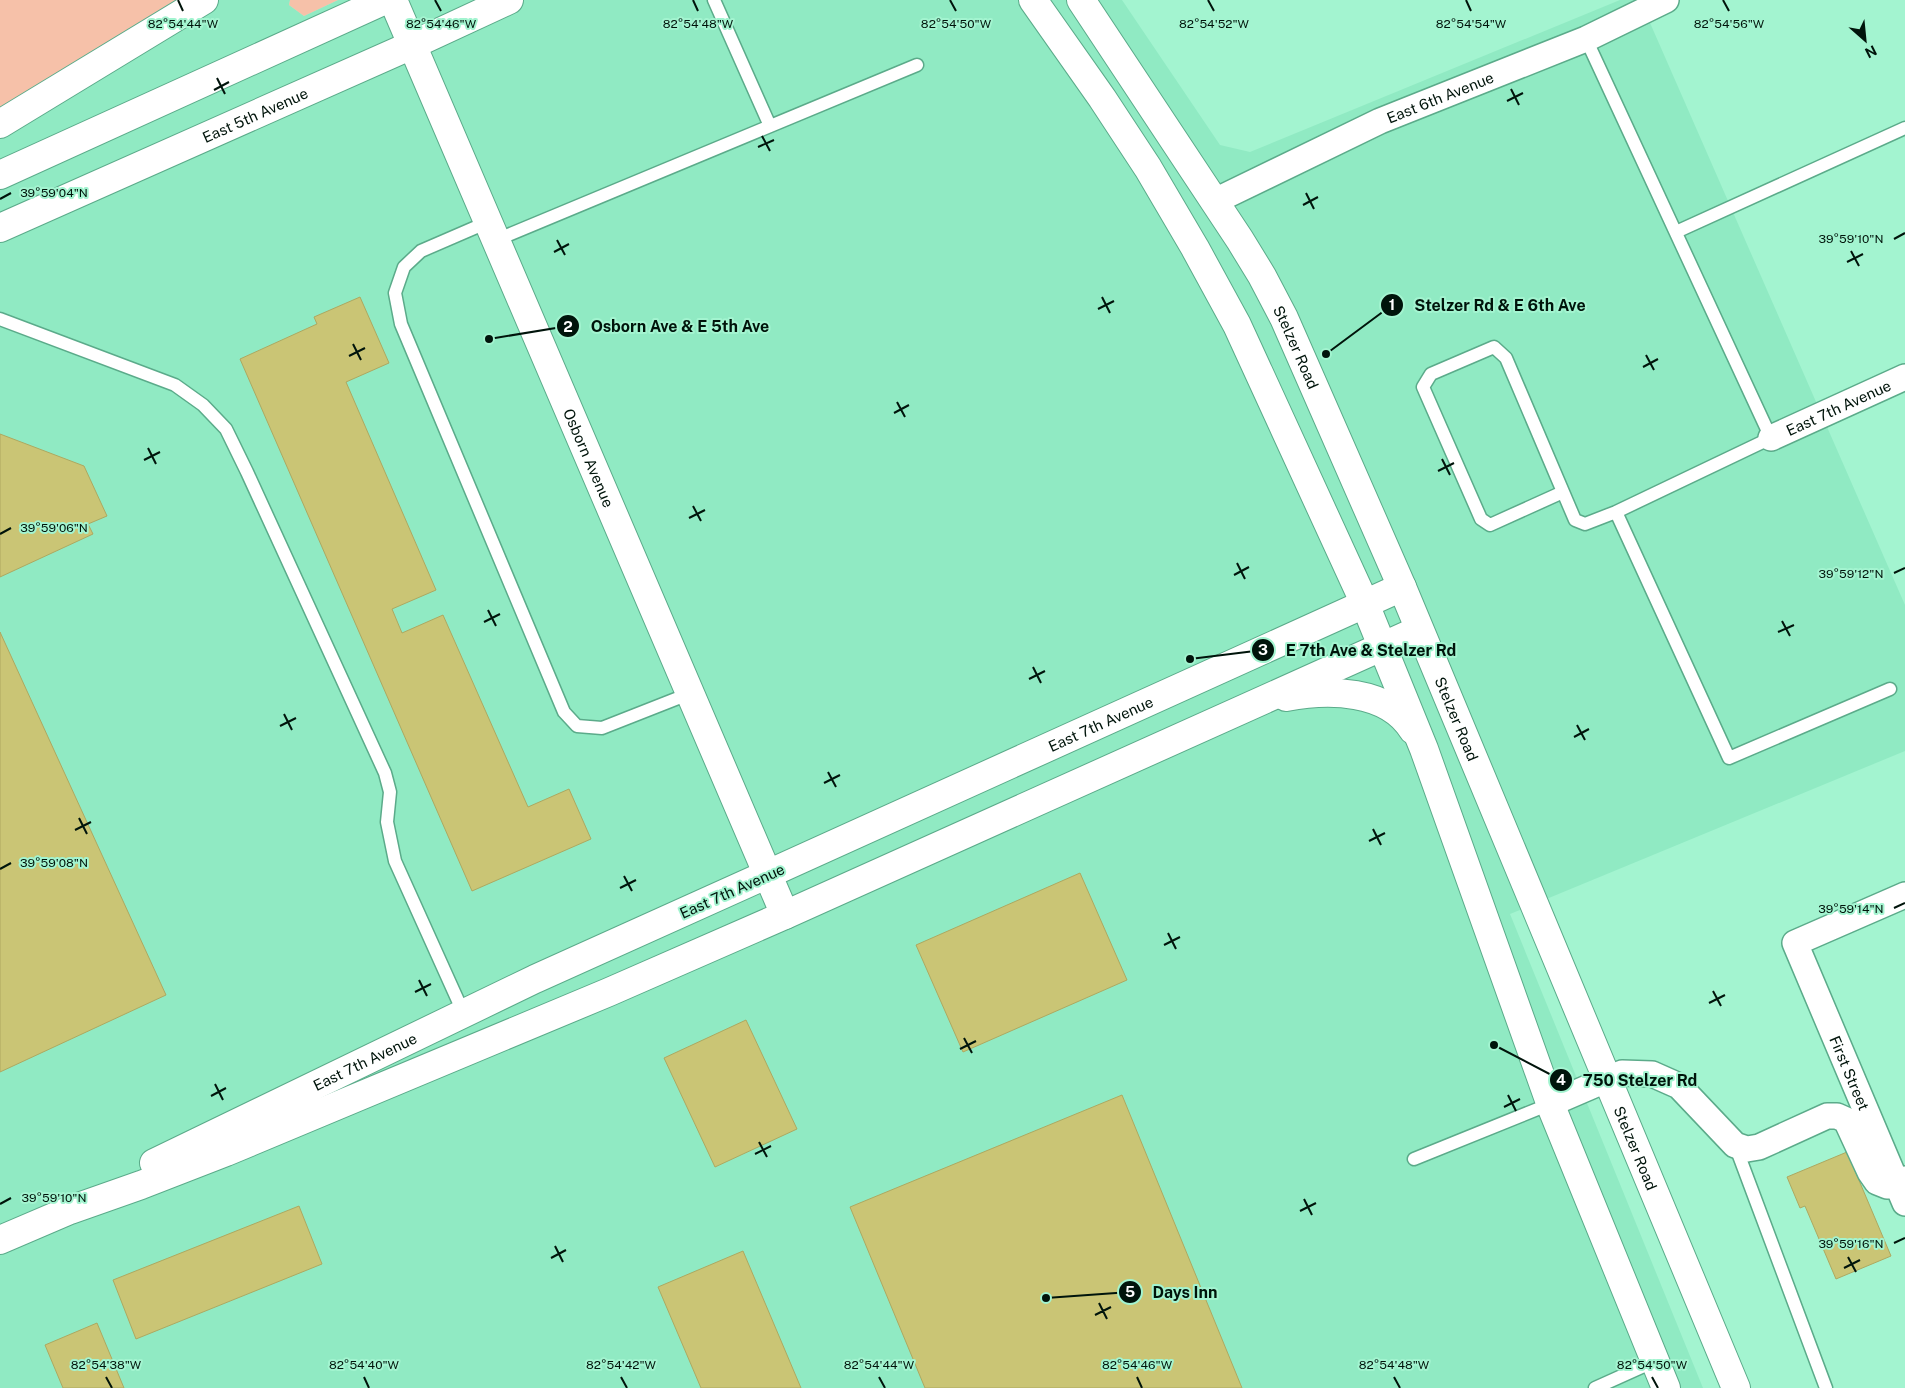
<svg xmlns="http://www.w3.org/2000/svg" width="1905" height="1388" viewBox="0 0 1905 1388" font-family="'Public Sans',sans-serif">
<rect width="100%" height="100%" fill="#a3f4d0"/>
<path fill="#90eac3" d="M189 0H290L289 5 304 16 338 0H1122L1220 145 1250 152 1620 0H1640L1905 605V751L1510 914 1703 1388H0V114Z"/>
<path fill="#f6c1a9" d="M0 0H189L0 114Z
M290 0H338L304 16 289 5Z"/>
<path fill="#cac575" stroke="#ada860" d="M360 297 389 363 346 382 436 590 392 609 402 633 443 615 528 807 569 789 591 839 472 891 240 359 317 324 314 317Z
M0 434 84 466 107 516 88 524 93 534 0 577Z
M0 632 166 995 0 1072Z
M1080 873 1127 980 963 1052 916 945Z
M746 1020 797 1129 715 1167 664 1058Z
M1122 1095 1242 1388H925L850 1207Z
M1847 1152 1891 1256 1836 1279 1805 1206 1800 1208 1787 1177Z
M299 1206 322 1264 136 1339 113 1280Z
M743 1251 801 1388H701L658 1287Z
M97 1323 124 1388H63L45 1345Z"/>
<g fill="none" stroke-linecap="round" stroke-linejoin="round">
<defs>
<path id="lane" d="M714 0 770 126
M1586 39 1771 438 1616 512 1729 758 1890 689
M488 222 421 251 404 267 395 293 401 324 564 712 577 726 602 728 691 693
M1676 232 1905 128
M496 240 917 65
M0 319 175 385 203 405 226 429 247 472 385 773 390 792 387 822 395 861 464 1014
M1563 492 1490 525 1481 519 1423 387 1431 374 1494 347 1506 358 1575 520 1585 524 1616 512
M1735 1145 1826 1388
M1414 1159 1550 1104
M1595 1388 1655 1361"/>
<g id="street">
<path id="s1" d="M1215 201 1380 121 1586 39 1666 0"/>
<path id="s2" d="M1771 438 1905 377"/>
<path id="s3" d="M1905 895 1795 943 1905 1203"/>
<path d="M1550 1104 1622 1073 1652 1074 1679 1086 1735 1145 1747 1149 1759 1147 1827 1116H1837L1846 1120 1870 1172 1877 1182 1887 1186 1905 1179"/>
</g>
<g id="secondary">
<path id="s4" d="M154 1163 535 979 768 874"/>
<path d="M0 1240 70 1210 141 1185 226 1152 609 992 785 915"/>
</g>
<g id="primary">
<path id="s5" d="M393 0 785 915 1419 630"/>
<path d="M1033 0 1102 98 1148 168 1195 248 1237 325 1365 604 1424 749 1553 1111 1666 1388"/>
<path id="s6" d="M1081 0 1240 240 1262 276 1284 318 1402 587 1736 1388"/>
<path d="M0 124 204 0"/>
<path d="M0 175 385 0"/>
<path id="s7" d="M0 228 412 45 509 0"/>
<path d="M1286 697C1328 689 1388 689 1413 730"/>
<path id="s8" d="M768 874 1402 587"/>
</g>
</defs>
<use href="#lane" stroke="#5bab8a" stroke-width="15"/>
<use href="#street" stroke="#5bab8a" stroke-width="28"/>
<use href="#secondary" stroke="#5bab8a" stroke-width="30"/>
<use href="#primary" stroke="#5bab8a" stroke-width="30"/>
<use href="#lane" stroke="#fff" stroke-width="12"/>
<use href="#street" stroke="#fff" stroke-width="25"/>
<use href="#secondary" stroke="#fff" stroke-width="28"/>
<use href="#primary" stroke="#fff" stroke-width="28"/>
</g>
<path fill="none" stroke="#00140b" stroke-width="2" d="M178 0 183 11M435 0 441 11M693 0 698 11M950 0 956 11M1208 0 1214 11M1466 0 1471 11M1723 0 1729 11M217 78 225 94M1511 89 1519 105M214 90 229 82M1507 101 1523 93M762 136 770 151M758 147 774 140M1306 193 1314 209M0 199 11 193M1303 205 1318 197M1894 239 1905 233M557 240 565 255M1851 251 1859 266M554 252 569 244M1847 262 1863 254M1102 297 1110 313M1098 309 1114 301M353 344 361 360M1646 355 1654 370M349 356 365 348M1643 367 1658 359M897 402 905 417M894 413 909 405M148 448 156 464M1442 459 1450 475M144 460 160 452M1438 471 1454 463M693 506 701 521M689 518 705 510M0 534 11 528M1237 563 1245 579M1894 573 1905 568M1234 575 1249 567M488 610 496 626M1782 621 1790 636M484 622 500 614M1778 632 1794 625M1033 667 1041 683M1029 679 1045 671M284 714 292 730M1577 725 1585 740M280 726 296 718M1574 737 1589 729M828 772 836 787M824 783 840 775M79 818 87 834M1373 829 1381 845M75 830 91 822M1369 841 1385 833M0 869 11 863M624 876 632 891M620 888 636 880M1894 908 1905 903M1168 933 1176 949M1164 945 1180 937M419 980 427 996M1713 991 1721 1006M415 992 431 984M1709 1003 1725 995M964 1038 972 1053M960 1049 976 1041M215 1084 223 1100M1508 1095 1516 1111M211 1096 226 1088M1504 1107 1520 1099M759 1142 767 1157M755 1154 771 1146M1304 1199 1312 1215M0 1204 11 1198M1300 1211 1316 1203M1894 1243 1905 1238M555 1246 563 1262M1848 1257 1856 1272M551 1258 566 1250M1844 1268 1860 1260M1099 1303 1107 1319M1095 1315 1111 1307M106 1377 112 1388M364 1377 369 1388M621 1377 627 1388M879 1377 885 1388M1137 1377 1142 1388M1394 1377 1400 1388M1652 1377 1658 1388"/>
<g text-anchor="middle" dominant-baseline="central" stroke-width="4" stroke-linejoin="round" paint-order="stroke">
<g font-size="15" fill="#00140b" stroke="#a3f4d0">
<text stroke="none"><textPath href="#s1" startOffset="248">East 6th Avenue</textPath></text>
<text stroke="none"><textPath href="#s7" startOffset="279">East 5th Avenue</textPath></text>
<text stroke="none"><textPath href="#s6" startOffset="409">Stelzer Road</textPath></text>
<text stroke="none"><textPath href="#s2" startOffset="74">East 7th Avenue</textPath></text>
<text stroke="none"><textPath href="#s5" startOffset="498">Osborn Avenue</textPath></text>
<text stroke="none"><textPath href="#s6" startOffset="814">Stelzer Road</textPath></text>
<text stroke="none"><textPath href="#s8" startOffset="365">East 7th Avenue</textPath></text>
<text transform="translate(732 891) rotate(-24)">East 7th Avenue</text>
<text stroke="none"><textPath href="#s4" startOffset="234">East 7th Avenue</textPath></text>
<text stroke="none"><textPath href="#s3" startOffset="261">First Street</textPath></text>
<text stroke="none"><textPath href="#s6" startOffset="1279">Stelzer Road</textPath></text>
</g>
</g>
<g font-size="12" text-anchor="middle" fill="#00140b" stroke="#a3f4d0" stroke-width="4" stroke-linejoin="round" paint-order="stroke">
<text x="183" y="28">82°54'44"W</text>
<text x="441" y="28">82°54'46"W</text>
<text x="698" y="28">82°54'48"W</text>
<text x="956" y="28">82°54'50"W</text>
<text x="1214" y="28">82°54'52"W</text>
<text x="1471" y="28">82°54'54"W</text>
<text x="1729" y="28">82°54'56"W</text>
<text x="54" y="197">39°59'04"N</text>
<text x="1851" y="243">39°59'10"N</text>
<text x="54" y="532">39°59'06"N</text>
<text x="1851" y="578">39°59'12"N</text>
<text x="54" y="867">39°59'08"N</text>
<text x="1851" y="913">39°59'14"N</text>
<text x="54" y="1202">39°59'10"N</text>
<text x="1851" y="1248">39°59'16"N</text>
<text x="106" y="1369">82°54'38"W</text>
<text x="364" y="1369">82°54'40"W</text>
<text x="621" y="1369">82°54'42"W</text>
<text x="879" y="1369">82°54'44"W</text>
<text x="1137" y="1369">82°54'46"W</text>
<text x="1394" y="1369">82°54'48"W</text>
<text x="1652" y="1369">82°54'50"W</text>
</g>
<path fill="none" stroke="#00140b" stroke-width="2" d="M1326 354L1392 305M489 339L568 326M1190 659L1263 650M1494 1045L1561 1080M1046 1298L1130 1292"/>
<g fill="#00140b" stroke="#a3f4d0" stroke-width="2">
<circle cx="1326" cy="354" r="5"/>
<circle cx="489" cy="339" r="5"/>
<circle cx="1190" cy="659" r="5"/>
<circle cx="1494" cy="1045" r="5"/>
<circle cx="1046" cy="1298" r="5"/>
<circle cx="1392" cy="305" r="12"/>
<circle cx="568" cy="326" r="12"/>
<circle cx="1263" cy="650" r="12"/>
<circle cx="1561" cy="1080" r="12"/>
<circle cx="1130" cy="1292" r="12"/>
</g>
<g font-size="15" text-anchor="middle" font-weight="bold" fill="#fff">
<text x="1392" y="310">1</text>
<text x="568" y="332">2</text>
<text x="1263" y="655">3</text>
<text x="1561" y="1085">4</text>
<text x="1130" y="1297">5</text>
</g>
<g font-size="16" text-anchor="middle" font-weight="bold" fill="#00140b" stroke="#a3f4d0" stroke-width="4" stroke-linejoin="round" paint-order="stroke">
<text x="1500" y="311">Stelzer Rd &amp; E 6th Ave</text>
<text x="680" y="332">Osborn Ave &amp; E 5th Ave</text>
<text x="1371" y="656">E 7th Ave &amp; Stelzer Rd</text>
<text x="1640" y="1086">750 Stelzer Rd</text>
<text x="1185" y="1298">Days Inn</text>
</g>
<g transform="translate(1865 40) rotate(153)" stroke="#a3f4d0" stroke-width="4" paint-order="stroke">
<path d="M0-4L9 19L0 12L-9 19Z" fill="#00140b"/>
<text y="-8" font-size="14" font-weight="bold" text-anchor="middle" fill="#00140b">N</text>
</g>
</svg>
